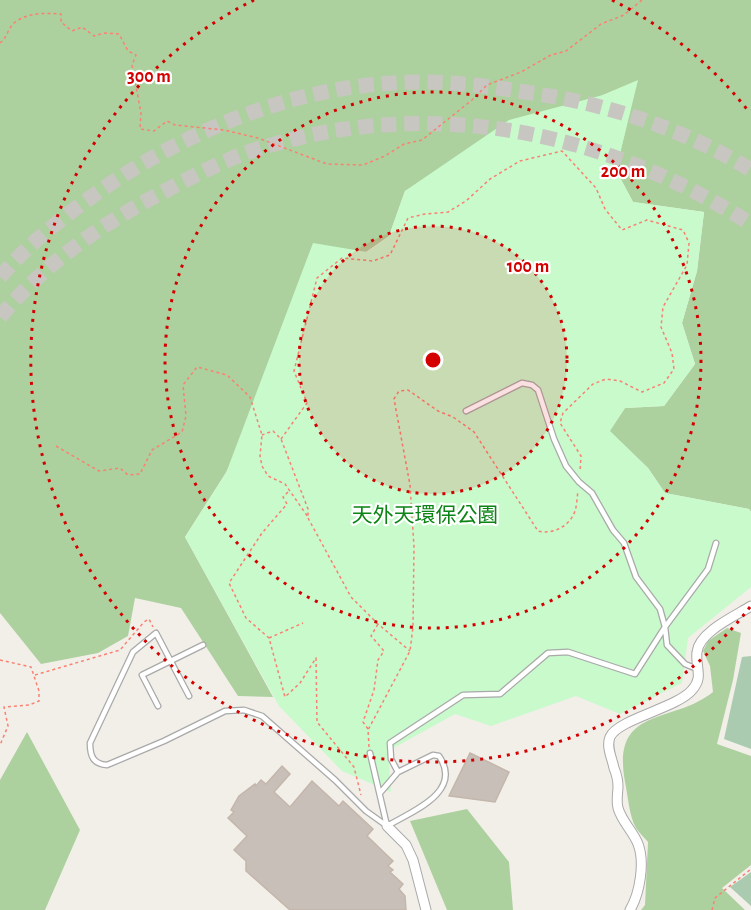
<svg xmlns="http://www.w3.org/2000/svg" width="751" height="910" viewBox="0 0 751 910" font-family="'Alegreya Sans','Noto Sans TC',sans-serif">
<rect width="100%" height="100%" fill="#f2efe9"/>
<path fill="#add19e" d="M0 0H751V512L749 509 665 493 648 468 609 431 625 408 664 406 695 364 682 323 697 271 704 212 633 202 616 170 637 81 603 95 405 191 389 236 366 252 185 537 273 697 238 696 181 608 135 598 128 636 98 653 41 664 0 613Z
M727 628 741 633 733 680 717 744 751 756V865L722 888 745 910H641L645 905 648 842C644 837 639 833 636 828 629 816 628 796 625 782 611 705 672 725 713 692L710 666 703 651 708 641Z
M27 732 80 830 45 910H0V780Z
M467 809 509 862 513 910H447L410 821Z"/>
<path fill="#aacbaf" d="M751 656V749L724 739 742 657Z
M751 872V906L730 887Z"/>
<path fill="#c8facc" d="M638 80 616 170 633 202 704 212 697 271 682 323 695 364 664 406 625 408 610 431 648 468 665 493 749 509 751 512V587L688 638 682 683 620 714 576 696 491 726 455 714 388 751 391 792 342 771 279 706 185 537 226 473 313 243 367 252 389 236 405 191 509 120 603 95Z"/>
<path fill="#c7bfb8" stroke="#c4b6ab" stroke-width="1.5" d="M470 753 509 772 495 802 449 796Z
M282 766 290 774 274 792 290 807 312 781 339 806 343 801 373 829 367 836 393 861 388 866 393 870 390 872 403 884 399 889 405 896 406 910H290L246 871V861L234 850 247 836 228 818 234 812 231 810 239 796 255 784 256 786 261 780 266 784Z"/>
<g fill="none" stroke-linecap="round" stroke-linejoin="round">
<path stroke="#c8c6c1" stroke-width="15" stroke-dasharray="15 8" stroke-linecap="butt" d="M0 277C30 242 69 212 107 186 202 122 315 80 430 82 462 83 494 87 525 92 605 103 682 128 751 170
M0 317C45 263 103 223 165 191 197 174 230 157 264 147 434 96 604 131 751 224"/>
<defs>
<path id="service" d="M466 411 522 383 532 385 538 390 554 439 566 466 579 482 592 493 613 530 624 543 636 577 660 609 665 627 667 645 685 664 697 669
M189 696 156 633 133 652 90 743C90 756 93 764 107 765L164 741 225 711 244 710 262 716 335 780 366 811 387 826
M158 706 142 675 203 645
M370 753 387 826
M380 793 398 772 391 759 390 743 463 695 500 694 548 653 568 652 635 674 665 627 708 569 716 543
M387 826C411 812 464 792 439 756L433 755 398 772"/>
<path id="minor" d="M387 826 406 845 413 860 426 910
M630 910C640 893 645 862 638 844 633 831 622 822 618 808 616 800 618 793 618 786 618 780 616 773 614 768 612 758 606 747 610 737 618 719 677 708 692 690 704 677 695 667 697 652 699 632 735 616 751 606"/>
</defs>
<use href="#service" stroke="#a9a9a9" stroke-width="7"/>
<use href="#minor" stroke="#a9a9a9" stroke-width="11"/>
<path stroke="#fa8072" stroke-width="1.5" stroke-dasharray="3 3" stroke-linecap="butt" d="M0 43C7 38 8 28 14 23 28 12 45 13 61 14V22L72 31 82 27 94 36 104 33 119 34 128 51 136 55 132 65 141 113 140 129 154 131 167 121 175 125 224 130 258 138 327 164 363 165 385 156 404 144 422 140 472 100 487 85 521 72 551 55 566 51 601 24 624 15 642 0
M281 439 307 403 294 371 317 278 342 258 373 261 390 255 408 218 425 214 448 212 466 201 490 179 520 161 562 151 596 188 605 209 622 230 647 220 683 230 689 243 687 265 663 307 661 327 672 353 674 369 664 383 642 392 620 381 606 379 593 384 563 413 560 423 581 456 580 471
M56 446 99 471 120 468 128 475 140 474 152 450 182 432 186 416 183 385 197 367 227 375 250 397 262 435 260 456 262 466 268 476 285 484 308 517V509L281 439 273 431 262 435
M288 492 283 497 287 504 262 533 229 583 246 618 269 638 285 697 300 683 316 658 317 722 354 767 361 795
M308 518 351 597 378 624 410 651
M269 638 303 623
M0 660 31 667 39 691V701L29 705 4 707 8 726 0 745
M35 675 120 650 144 622 149 619 153 627
M368 729 363 722 374 690 378 660 384 651 371 636 378 624
M369 747 368 730 410 651 413 627 414 547 410 485 394 399 399 391 408 390 438 411 453 417 474 432 538 531C553 535 570 526 575 511 577 505 577 497 578 491
M712 910 715 898 751 869"/>
<use href="#service" stroke="#fff" stroke-width="4.5"/>
<use href="#minor" stroke="#fff" stroke-width="9"/>
</g>
<circle cx="433" cy="360" r="134" fill="#d40000" fill-opacity=".12"/>
<g fill="none" stroke="#d40000" stroke-width="3" stroke-dasharray="3 6">
<circle cx="433" cy="360" r="134"/>
<circle cx="433" cy="360" r="268"/>
<path d="M750 607A402 402 0 1 1 254 0M612 0A402 402 0 0 1 750 113"/>
</g>
<g text-anchor="middle" dominant-baseline="central" stroke-width="4.5" stroke-linejoin="round" paint-order="stroke">
<g font-size="21" fill="#0c8416" stroke="#fff">
<text x="425" y="515">天外天環保公園</text>
</g>
</g>
<circle cx="433" cy="360" r="9" fill="#d40000" stroke="#fff" stroke-width="3"/>
<g font-size="18" text-anchor="middle" font-weight="bold" fill="#d40000" stroke="#fff" stroke-width="4.5" stroke-linejoin="round" paint-order="stroke">
<text x="149" y="82">300 m</text>
<text x="623" y="177">200 m</text>
<text x="528" y="272">100 m</text>
</g>
</svg>
